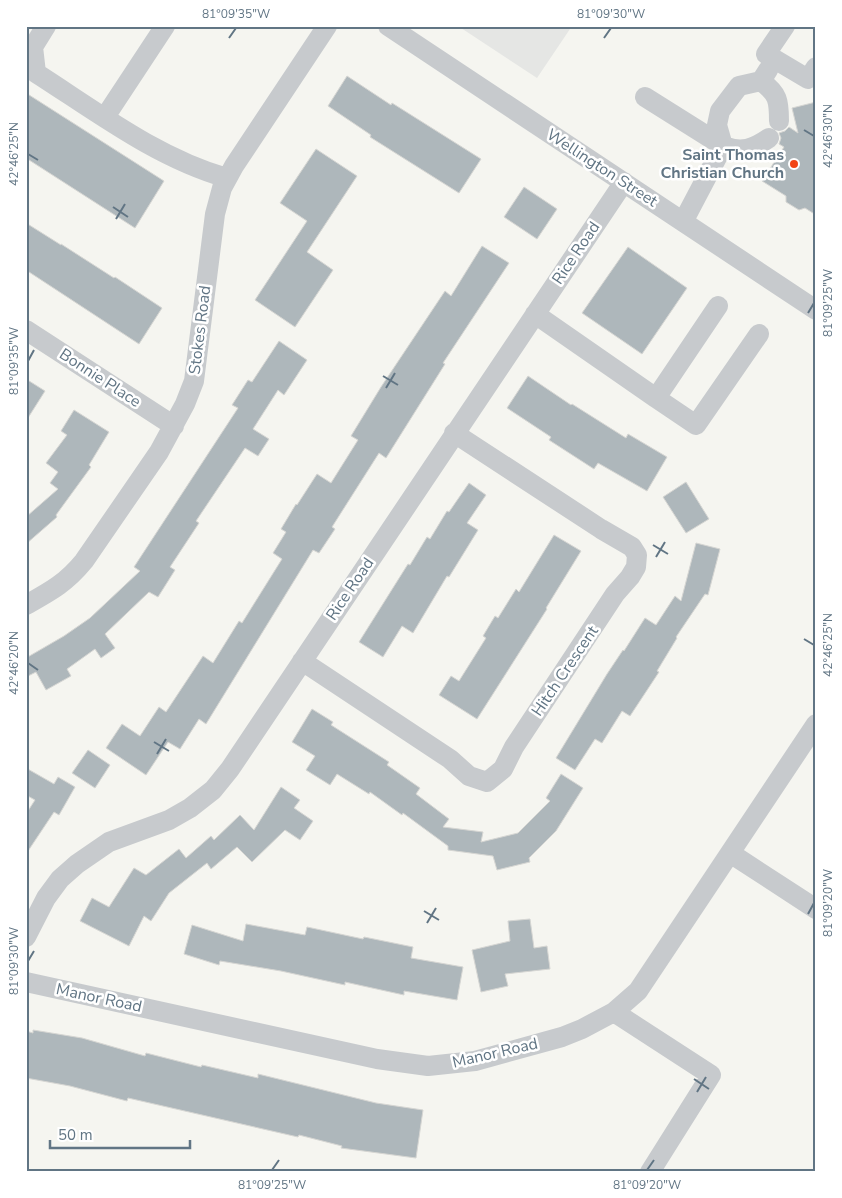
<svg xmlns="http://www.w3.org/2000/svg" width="842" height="1198" viewBox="0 0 842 1198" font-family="'Nunito Sans',sans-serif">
<rect width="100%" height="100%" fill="#f5f5f0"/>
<path fill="#e5e6e4" d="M458 26H572L537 78Z"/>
<path fill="#aeb7bb" stroke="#d6d6d3" d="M347 76 391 105 392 103 481 159 459 193 370 137 371 135 328 106Z
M26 93 164 181 135 228 26 158Z
M816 102V215L805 208 799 210 786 202V196L762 181 784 147 779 144 781 138 779 133 785 131 789 127 798 133 792 108Z
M316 149 357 176 307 252 333 270 295 327 255 300 307 221 280 203Z
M524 187 557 209 537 239 504 217Z
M26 223 61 245V244L114 278 115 277 162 308 139 344 26 270Z
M482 246 509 263 443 363 445 364 386 458 379 453 332 527 335 529 319 553 313 550 206 724 199 719 180 749 168 742 146 775 106 748 122 724 140 736 159 707 166 712 203 656 213 663 239 621 242 623 282 559 273 553 286 532 281 529 296 504 297 505 317 474 331 483 358 440 351 436 381 387 445 291 451 296Z
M628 247 687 288 642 354 582 313Z
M279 341 307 360 284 395 278 390 253 429 269 439 258 456 245 448 196 521 199 523 170 567 175 570 158 597 149 592 105 634 115 648 101 658 95 649 67 669 71 676 46 690 36 672 26 677V658L64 636 90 618 140 571 134 567 238 408 232 405 248 380 252 382Z
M528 376 571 405 572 404 626 438 628 434 667 457 647 491 598 463 594 469 549 440 551 437 507 408Z
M26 379 45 391 26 421Z
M74 410 109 432 89 465 91 467 56 515 57 517 26 544V517L58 489 50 483 58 472 46 463 67 435 61 431Z
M686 482 709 519 686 533 663 497Z
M469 483 486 495 467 523 478 530 449 577 447 576 413 633 402 626 383 657 359 642 408 564 410 565 427 537 430 539 447 511 449 512Z
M554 535 581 551 546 608 547 609 477 719 439 695 451 676 459 681 486 638 483 636 495 616 498 618 516 589 519 592Z
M696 543 720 549 708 595 705 594 676 637 677 638 657 671 659 672 630 716 622 711 602 743 595 739 575 770 556 758 607 674 623 650 624 651 645 618 656 625 675 596 681 601Z
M312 709 333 722 331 725 389 762 387 765 420 788 416 794 449 819 443 827 483 832 481 842 518 833 550 801 546 798 561 774 583 788 556 831 529 858 530 862 497 870 493 856 448 850V846L403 813 402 815 370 792 369 794 337 774 330 785 306 770 315 756 292 742Z
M88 750 110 765 95 788 72 773Z
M26 768 54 784 58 777 75 787 59 815 54 812 26 854V814L35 800 26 795Z
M281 787 300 800 294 808 313 821 300 840 285 830 252 862 237 847 211 869 207 863 169 893 151 921 144 916 129 946 80 921 92 898 109 907 134 868 146 875 179 849 186 858 211 836 214 840 240 815 254 830Z
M530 919 534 948 547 946 550 969 505 974 508 986 481 992 472 950 510 941 508 921Z
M246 924 305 935 307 927 363 939 364 937 413 947 411 958 463 967 457 1000 404 991V995L345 982V985L281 971 220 961 219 965 184 954 192 925 243 941Z
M33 1030 82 1038 145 1056 146 1053 201 1067 202 1065 258 1078V1074L376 1103 423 1110 416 1158 341 1148 342 1146 299 1135 298 1137 128 1098 127 1101 70 1086 26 1078V1031L33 1033Z"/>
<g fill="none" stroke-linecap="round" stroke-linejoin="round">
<path stroke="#c7cacd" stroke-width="20" d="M46 26 33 47 36 73C97 112 157 158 227 178
M388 26 816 310
M785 26 766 54 808 79 816 67
M768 70 761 81C778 94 779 100 779 121
M761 81 739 86 720 111 717 125 723 146C742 153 753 149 769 138
M645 97 723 146 683 222
M105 117 165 26
M535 314 656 398 718 306
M26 330 174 426
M656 398 696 425 759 334
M26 605C51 591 66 583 84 561L159 452 185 404 194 381 215 214 222 188 234 166 327 26
M302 661 450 759 469 776 487 782 503 769 514 747 615 594 630 577 636 567 637 555 632 547 601 529 454 433
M730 853 816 909
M26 937 46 898 60 879 77 864 109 842 169 820 190 808 213 790 230 769 624 182
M26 982 377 1059 428 1066 475 1061 562 1037 582 1029 614 1012 638 991 816 724
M614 1012 711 1075 650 1172"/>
</g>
<path fill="none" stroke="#617584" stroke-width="2" d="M229 38 236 28M604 38 611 28M804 130 814 136M28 154 38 160M113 207 128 217M116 219 125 204M808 313 814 303M28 361 34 350M383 376 398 385M386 388 395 373M653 545 668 554M656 557 665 542M804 639 814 645M28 663 38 670M154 742 169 751M157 754 166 739M424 911 439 920M808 914 814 903M427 923 436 908M28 961 34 951M694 1079 709 1089M697 1092 706 1077M272 1170 279 1160M647 1170 654 1160"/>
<circle fill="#f24414" stroke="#fff" stroke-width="2" cx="794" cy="164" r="5"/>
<g text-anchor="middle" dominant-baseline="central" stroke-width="5" stroke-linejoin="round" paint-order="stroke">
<g font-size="16" font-weight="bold" fill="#617584" stroke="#fff" text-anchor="end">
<text x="784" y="155">Saint Thomas<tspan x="784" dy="18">Christian Church</tspan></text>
</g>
<g font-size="16" fill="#617584" stroke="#fff">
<text transform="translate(602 168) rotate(33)">Wellington Street</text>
<text transform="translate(576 253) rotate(-56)">Rice Road</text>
<text transform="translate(200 330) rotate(-83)">Stokes Road</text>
<text transform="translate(100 378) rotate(33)">Bonnie Place</text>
<text transform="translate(350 589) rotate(-56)">Rice Road</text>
<text transform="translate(565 671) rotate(-56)">Hitch Crescent</text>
<text transform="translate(99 998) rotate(12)">Manor Road</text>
<text transform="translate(495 1053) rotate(-13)">Manor Road</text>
</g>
</g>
<rect width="842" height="1198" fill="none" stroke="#ffffff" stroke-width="55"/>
<path d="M50 1140v8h140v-8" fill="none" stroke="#617584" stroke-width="2.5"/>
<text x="58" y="1140" font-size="15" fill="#617584" stroke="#ffffff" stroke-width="4" paint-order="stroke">50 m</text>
<rect x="28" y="28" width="786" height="1142" fill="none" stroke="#617584" stroke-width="2"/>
<g font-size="12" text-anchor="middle" fill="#617584">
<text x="236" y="18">81°09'35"W</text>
<text x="611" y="18">81°09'30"W</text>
<text transform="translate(828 136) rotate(-90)" y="4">42°46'30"N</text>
<text transform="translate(14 154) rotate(-90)" y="4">42°46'25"N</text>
<text transform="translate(828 303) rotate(-90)" y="4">81°09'25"W</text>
<text transform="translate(14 361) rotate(-90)" y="4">81°09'35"W</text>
<text transform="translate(828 645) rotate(-90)" y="4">42°46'25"N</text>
<text transform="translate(14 663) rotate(-90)" y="4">42°46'20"N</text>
<text transform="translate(828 903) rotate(-90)" y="4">81°09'20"W</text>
<text transform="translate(14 961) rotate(-90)" y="4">81°09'30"W</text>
<text x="272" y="1189">81°09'25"W</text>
<text x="647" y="1189">81°09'20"W</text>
</g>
</svg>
